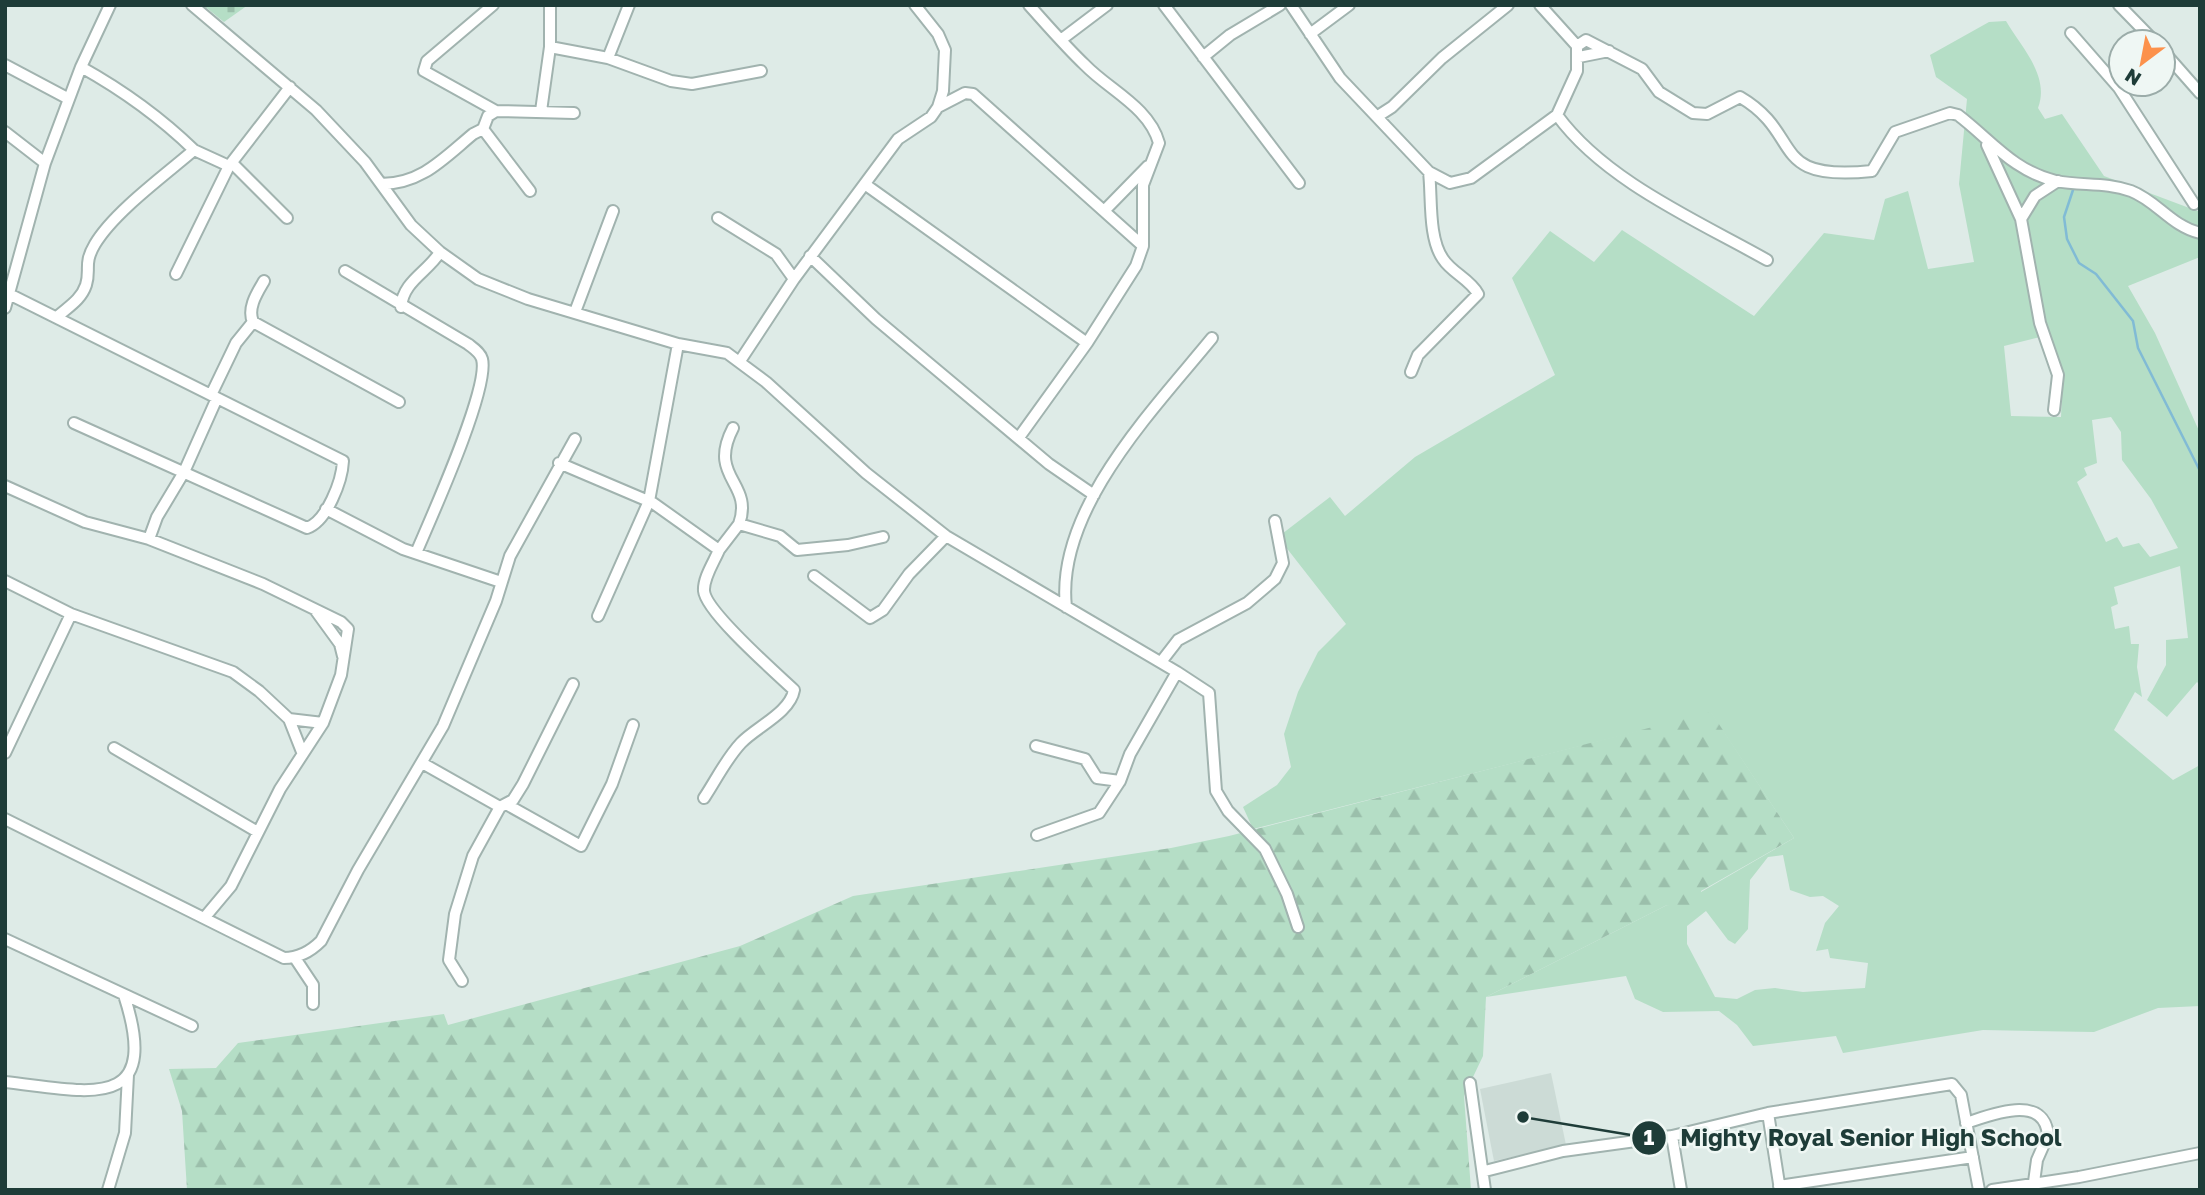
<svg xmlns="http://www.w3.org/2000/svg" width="2205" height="1195" viewBox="0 0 2205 1195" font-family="'Golos Text',sans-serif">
<defs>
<pattern id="forest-firs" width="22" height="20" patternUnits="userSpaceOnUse" patternTransform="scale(1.75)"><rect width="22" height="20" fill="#b5dec6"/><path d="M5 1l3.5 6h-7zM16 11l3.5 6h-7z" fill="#9bbfab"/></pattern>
<pattern id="cemetery-stones" width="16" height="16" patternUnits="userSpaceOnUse" patternTransform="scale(1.75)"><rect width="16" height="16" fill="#b5dec6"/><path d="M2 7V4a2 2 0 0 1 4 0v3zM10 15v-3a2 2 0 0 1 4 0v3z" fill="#9bbfab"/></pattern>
</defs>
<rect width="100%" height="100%" fill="#deebe7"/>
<path fill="#ccdbd6" d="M1551 1073 1566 1145 1494 1161 1480 1089Z"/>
<path fill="#b5dec6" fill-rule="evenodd" d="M2006 21C2022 48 2050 76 2038 108L2045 119 2062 114 2104 176 2200 212V257L2128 286 2155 333 2200 433V685L2197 682 2167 717 2147 700 2166 665V640L2188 638 2180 566 2114 587 2118 604 2111 607 2115 629 2129 626 2131 644H2139L2137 667 2142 697 2135 692 2114 730 2173 780 2200 765V1006L2158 1008 2094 1032 1983 1030 1843 1053 1836 1036 1753 1046 1737 1025 1719 1011 1663 1012 1635 999 1626 976 1486 997 1667 905 1701 913V892L1794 838 1711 713 1253 829 1243 807 1277 785 1291 767 1284 734 1298 692 1318 652 1346 624 1278 537 1330 497 1345 516 1415 457 1555 375 1512 278 1550 231 1594 262 1622 230 1754 316 1824 233 1874 240 1885 199 1908 191 1928 269 1974 262 1959 184 1967 99 1936 77 1930 55 1989 22ZM2048 335 2063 371 2061 417 2011 416 2004 346ZM2111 417 2121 432 2122 460 2151 499 2178 548 2150 557 2139 543 2123 547 2117 537 2106 542 2077 482 2087 475 2084 468 2097 463 2092 420ZM1783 855 1790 890 1810 897 1823 896 1839 906 1825 923 1816 951 1828 949 1830 958 1868 963 1865 988 1803 992 1775 988 1755 990 1737 999 1715 997 1687 944V926L1706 911 1728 940 1735 944 1748 929 1750 880 1768 857Z"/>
<path fill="url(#forest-firs)" d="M1711 712 1794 838 1701 891V913L1691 920 1667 905 1486 997 1483 1056 1464 1096 1471 1190H187L182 1111 169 1069 216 1068 238 1043 444 1014 448 1025 740 946 853 896 1171 848 1229 836Z"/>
<path fill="url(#cemetery-stones)" d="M203 5H248L224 22Z"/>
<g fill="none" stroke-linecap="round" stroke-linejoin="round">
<path stroke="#81bbd5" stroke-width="2.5" d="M2073 190 2064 217 2067 239 2079 263 2096 274 2133 321 2138 348 2200 471
M2200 542V558"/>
<defs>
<path id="minor" d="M192 5 316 110 365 162 411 225 440 252 478 279 528 299 678 344 727 353 766 382 866 473 946 536 1177 672 1130 754 1120 781 1097 778 1085 759 1036 746
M493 5 427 61 424 71 496 111 574 113
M1164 5 1299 183
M1291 5 1340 78 1429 172 1450 183 1471 178 1557 115 1577 71V46L1540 5
M2119 5 2155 42
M2071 33 2119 88 2194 204
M1310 34 1349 5
M1062 39 1107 5
M1577 46 1586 40 1642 69 1659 92 1693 113 1707 114 1740 97C1805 135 1766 182 1872 171L1895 132 1950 113 1958 115C1991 140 2013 171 2056 181 2081 186 2106 182 2131 191 2157 201 2171 226 2200 233
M550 47 608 58 671 81 692 84 761 71
M2163 51 2200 93
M1203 57 1230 35 1280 5
M1579 57 1609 51
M608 58 629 5
M5 65 69 99
M81 67C124 91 159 116 194 150
M938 107 965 93 973 94 1143 246
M541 111 550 47V5
M1557 115C1605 181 1698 221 1767 260
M1378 116 1392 107 1442 58 1508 5
M483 129 530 191
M5 132 45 163
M1987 145 2021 219 2040 323 2058 375 2054 410
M232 163 287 218
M381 184C421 184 443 159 473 134L483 129 488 116 496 111
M866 185 1087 343
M1104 211 1148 166
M718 218 776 254 794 279
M2021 219 2035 196 2058 181
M810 256 876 319 938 371 1049 464 1094 495
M345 271 468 344C473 348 480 352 482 359 490 388 430 520 416 553
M176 274 229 166 290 87
M9 294 343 461C342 481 327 521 307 528L74 423
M401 307C403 281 428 272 440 252
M5 308 45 163 81 67 110 5
M575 312 613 211
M57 317C68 307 81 300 86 285 91 269 83 264 95 244 114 212 165 175 194 150L229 166
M253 322 399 402
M740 361 794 279 898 139 931 117 938 107 943 91 945 50 938 34 915 5
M1411 372 1418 355 1478 294C1470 279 1452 273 1443 259 1428 238 1432 197 1429 172
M211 395 236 343 253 322C247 308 257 293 264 281
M733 428C707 478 754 482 739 524
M1020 436 1087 343 1136 266 1143 246V185L1159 143C1149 107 1109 90 1085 65 1066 47 1047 25 1029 5
M559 463 653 503 719 550C714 562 703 578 704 591 706 612 776 673 794 690 790 713 756 727 741 743 726 759 716 780 704 798
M5 486 85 522 149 539 263 584 341 622 348 629 341 675 323 723 280 789 231 886 205 917
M326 509 403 549 501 582
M149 539 157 517 184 472 217 398
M719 550 739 524 780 536 797 550 848 545 883 537
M814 576 870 618 883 610 909 574 946 536
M5 581 71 614 233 672 259 691 289 719 323 723
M1066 607C1055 510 1154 409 1212 338
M316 611 340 644 343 656
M598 616 649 501 678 344
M1161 662 1178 640 1247 603 1275 579 1283 563 1275 521
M1177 672 1209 693 1216 791 1228 811 1265 849 1287 894 1298 927
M289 719 302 752
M114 748 256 831
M5 753 71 614
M422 763 500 807
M506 804 581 846 612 784 633 725
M5 819 284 958C299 958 310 952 321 941L358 870 443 726 496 601 510 556 575 439
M1037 835 1099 813 1120 781
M5 939 192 1026
M295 958 313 985V1004
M462 981 449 960 455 914 473 856 500 807 513 800 523 784 573 684
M5 1082C87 1091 163 1115 124 995
M1470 1083 1485 1190
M1768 1113 1780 1190
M1966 1123C1991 1115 2044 1093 2048 1135L2037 1160 2034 1182
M1672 1136 1681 1190
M1485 1171 1563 1151 1672 1136 1768 1113 1952 1084 1961 1095 1979 1190
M1779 1186 1973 1157
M108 1190 125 1133 128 1075
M1992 1190 2079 1177 2200 1153"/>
</defs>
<use href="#minor" stroke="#a1b3af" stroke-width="14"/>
<use href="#minor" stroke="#fff" stroke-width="10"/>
</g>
<path fill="none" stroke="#1e3c38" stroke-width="2.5" d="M1523 1117L1649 1138"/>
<g fill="#1e3c38" stroke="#eff7f4" stroke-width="2.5">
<circle cx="1523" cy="1117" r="7"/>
<circle cx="1649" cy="1138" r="18"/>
</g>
<g font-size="21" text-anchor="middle" font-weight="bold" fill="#fff">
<text x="1649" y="1145">1</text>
</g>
<g font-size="24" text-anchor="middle" font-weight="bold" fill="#1e3c38" stroke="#eff7f4" stroke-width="5" stroke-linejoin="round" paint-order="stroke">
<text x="1871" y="1146">Mighty Royal Senior High School</text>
</g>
<rect width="2205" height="1195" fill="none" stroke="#1e3c38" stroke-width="14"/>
<g transform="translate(2142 63) rotate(212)"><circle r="33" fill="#eff7f4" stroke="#9baca9" stroke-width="2"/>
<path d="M0-5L12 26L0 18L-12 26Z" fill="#fc914b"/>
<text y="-10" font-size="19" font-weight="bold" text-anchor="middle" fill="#1e3c38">N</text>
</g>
</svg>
